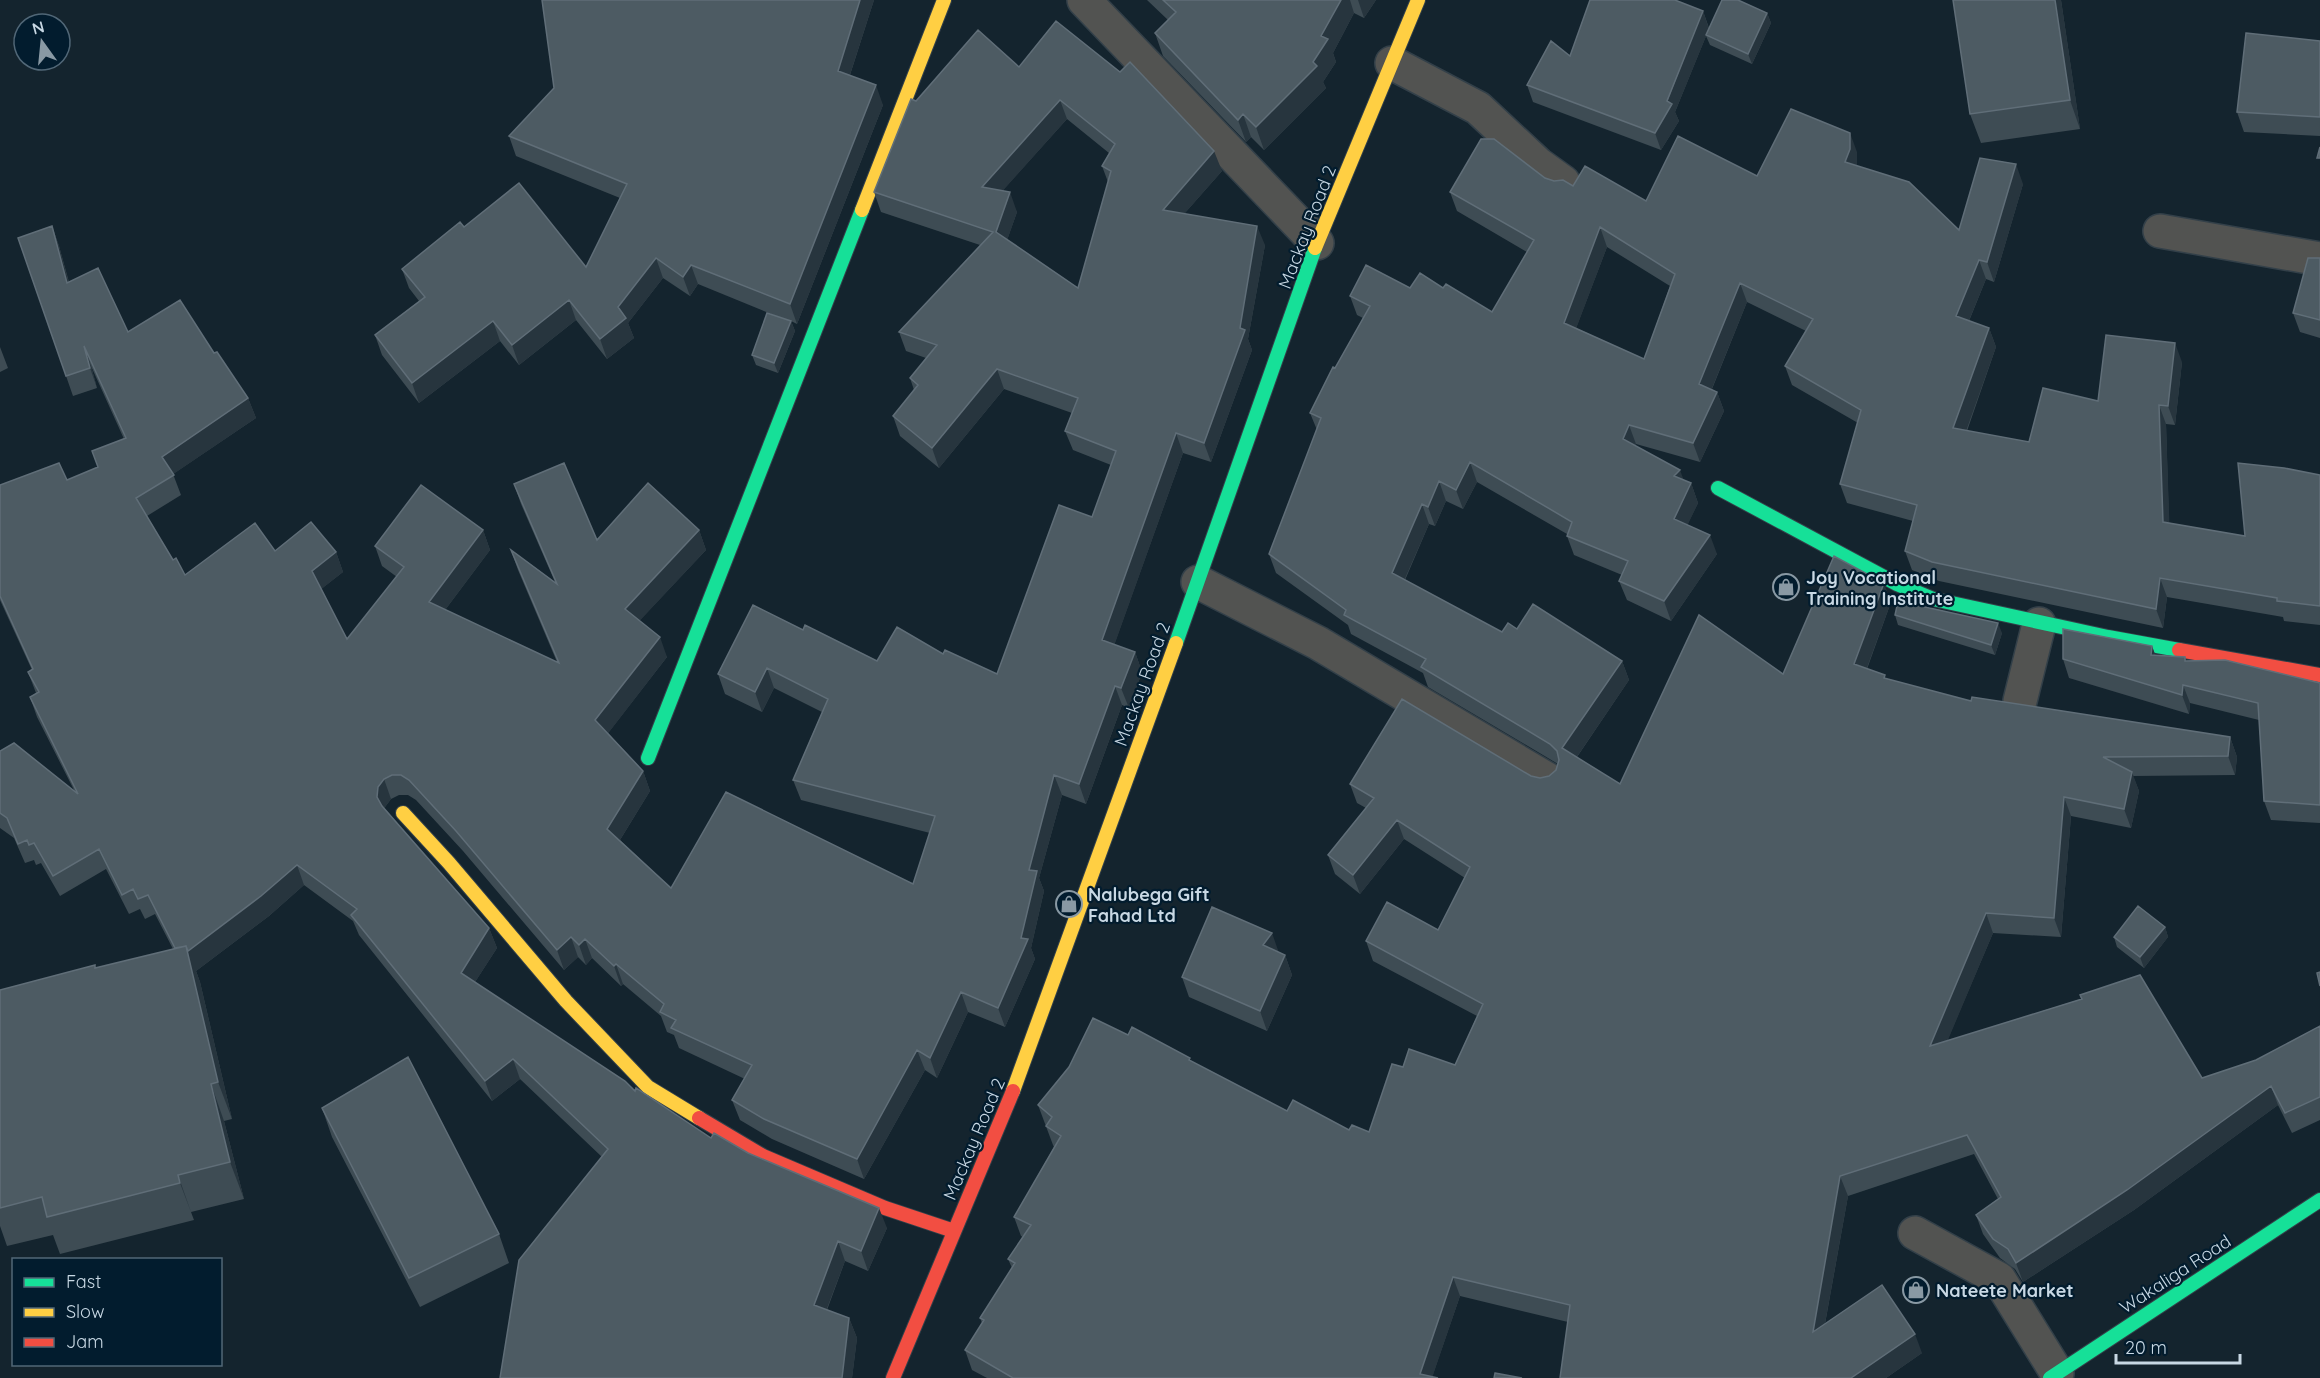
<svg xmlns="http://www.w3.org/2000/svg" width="2320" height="1378" viewBox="0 0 2320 1378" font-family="Quicksand,sans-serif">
<rect width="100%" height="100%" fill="#14242e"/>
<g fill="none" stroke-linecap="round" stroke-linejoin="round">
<defs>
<path id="street" d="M1084 0 1317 243
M1392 63 1478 108 1538 164 1563 182
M2160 231 2320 259
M1198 582 1318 643 1547 779
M2020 701 2039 624
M1915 1233 1999 1279 2057 1373"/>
<path id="fast" d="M1718 488 1897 584 1933 599 2108 637 2179 650
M1176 643 1315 248
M648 758 862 210
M2050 1378 2320 1200"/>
<path id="slow" d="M862 210 944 0
M1315 248 1418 0
M403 813 449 863 566 1001 648 1087 699 1118
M1013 1091 1176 643"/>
<path id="jam" d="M2179 650 2320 675
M699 1118 763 1156 885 1208 954 1231
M893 1378 1013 1091"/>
</defs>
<use href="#street" stroke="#334049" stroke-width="36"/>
<use href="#fast" stroke="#334049" stroke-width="16"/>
<use href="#slow" stroke="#334049" stroke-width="16"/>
<use href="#jam" stroke="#334049" stroke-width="16"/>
<use href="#street" stroke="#525351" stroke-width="33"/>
<use href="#fast" stroke="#16e098" stroke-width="14"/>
<use href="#slow" stroke="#ffcf43" stroke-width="14"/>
<use href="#jam" stroke="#f24e42" stroke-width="14"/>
</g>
<path fill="#3e4c54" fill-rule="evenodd" d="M542 0H874L850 75 883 105 797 324 791 321 795 331 778 373 756 365 752 355 786 320 698 284 690 296 663 278 628 323 634 338 607 359 576 320 519 365 500 341 419 403 382 355 375 335 419 301 409 288 402 269 464 227 586 267 620 198 516 156 509 136 554 88Z
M1147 0H1376L1364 18 1354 13 1333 53 1336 62 1323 82 1326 88 1264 150 1251 137 1246 142 1163 56 1155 33 1168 20Z
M1953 0H2061L2080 129 1981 143 1970 114Z
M1703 11 1709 28 1767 13 1771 23 1752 64 1710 45 1706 36 1675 112 1679 121 1661 150 1533 102 1527 85 1570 56Z
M2320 41V136L2244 132 2237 112Z
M1019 67 1222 171 1184 214 1265 245 1248 339 1252 350 1211 462 1183 453 1114 645 1135 652 1142 672 1129 708 1122 705 1086 804 1062 795 1039 878 1044 891 1031 948 1035 959 1005 1027 968 1012 937 1078 925 1070 864 1179 772 1139 740 1120 732 1100 745 1079 679 1048 674 1035 667 1032 661 1016 623 984 621 986 592 958 586 965 578 957 564 970 463 851 416 800 408 795H399L391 799 385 807V809L489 928 497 948 475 982 635 1091 711 1138 748 1153 887 1228 868 1271 845 1261 827 1310 849 1318 857 1338 852 1378H500L602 1157 520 1079 492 1101 359 935 353 921 304 885 269 916 196 971 200 982 232 1119 224 1121 244 1199 191 1212 194 1220 60 1254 53 1235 7 1246 0 1226V990L96 968 173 949 155 914 145 919 140 909 129 914 106 869 60 896 41 863 36 865 34 860 25 863 14 838 0 828V751L74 790 37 717 30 697 36 693 28 672 32 670 0 600V485L67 480 98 467 124 439 91 366 97 388 73 396 18 238 52 226 59 246 69 282 128 332 214 353 248 398 256 418 173 474 181 495 147 516 173 560 185 575 275 551 336 552 343 572 321 589 347 639 397 577 382 566 375 546 483 530 490 550 445 610 557 662 518 570 511 550 555 582 521 504 514 484 597 540 699 530 706 550 639 621 667 657 608 733 643 771 650 791 620 840 671 888 913 884 930 833 801 800 793 780 822 712 774 688 762 712 725 694 718 674 803 630 877 661 943 654 997 674 1092 517 1111 465 1073 450 1065 431 1072 413 1004 389 939 468 900 436 893 416 914 390 910 378 926 358 906 351 899 332 980 245 881 212 874 192 916 101ZM1067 119 1109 153 1102 166 1108 182 1078 288 1007 240 1017 212 1003 190Z
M1857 152V166L1959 230 2023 184 1994 282 1986 279 1969 321 1989 328 1996 347 1967 431 2029 442 2098 401 2182 362 2175 425 2166 424 2169 523 2245 536 2320 475V625L2284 621 2283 617 2167 597 2163 628 1939 581 1912 570 1905 551 1913 521 1847 503 1840 484 1858 423 1792 385 1785 366 1806 331 1747 302 1712 389 1717 392 1724 411 1700 462 1636 444 1635 446 1684 480 1691 483 1698 503 1687 525 1717 554 1671 621 1627 600 1619 581 1622 575 1574 555 1567 536V534L1477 482 1463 509 1446 501 1435 526 1429 524 1405 580 1502 632 1517 629 1622 661 1629 680 1577 757 1620 784 1783 674 1891 602 1867 669 1887 679 1971 701 2230 737 2237 757 2235 775 2133 776 2139 791 2131 828 2071 816 2061 937 1993 933 1947 1041 2081 999 2080 995 2202 1078 2256 1060 2320 1026V1120L2292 1133 2278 1105 2134 1210 2023 1282 2015 1269 2000 1258 1983 1234 1976 1215 1998 1199 1974 1154 1848 1196 1825 1324 1922 1353 1886 1378H1560L1568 1322 1460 1296 1432 1377 1438 1378H987L972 1370 965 1350 982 1323 980 1318 1012 1268 1008 1259 1023 1237 1021 1236 1014 1217 1054 1147 1053 1145 1038 1105 1128 1035 1191 1062 1287 1111 1349 1130 1369 1132 1403 1067 1455 1065 1477 1016 1373 961 1366 941 1438 930 1465 878 1404 839 1360 894 1335 874 1328 855 1366 808 1357 803 1350 784 1531 776 1540 778 1549 776 1556 770 1558 764 1428 687 1423 673 1351 634 1348 625 1276 573 1269 554 1317 430 1310 413 1363 318 1357 315 1350 296 1410 288H1443L1492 312 1527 252 1457 211 1450 192 1545 178 1554 181 1573 186 1646 201 1757 176ZM1607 247 1670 286 1644 359 1576 328Z
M2320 258V338L2300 332 2293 313Z
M0 347 8 368 0 372Z
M1925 607 2002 633 1995 655 1898 625 1895 615Z
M2152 646 2155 655 2185 657 2186 661 2320 683V823L2271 820 2264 801 2259 720 2190 703 2189 714 2069 678 2063 659Z
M2165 927 2168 937 2144 968 2117 947 2114 937Z
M1279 952 1285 955 1292 975 1267 1031 1189 997 1182 977Z
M322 1108 499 1234 509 1263 420 1307 332 1137Z"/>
<path fill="#27353e" d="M860 0H874L845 90 838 71Z
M1341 0H1350L1354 13 1333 53 1336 62 1323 82 1326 88 1264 150 1256 127 1321 36Z
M1358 0H1376L1364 18Z
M2055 0H2061L2080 129 2070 100Z
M1703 11 1709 29 1675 112 1679 121 1661 150 1655 133Z
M1767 13 1771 23 1752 64 1748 54Z
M876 85 883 105 797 324 790 304Z
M1060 100 1067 119 989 206 982 187Z
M1243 114 1251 137 1246 142 1238 120Z
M1850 133 1857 152V169L1845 162Z
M1214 151 1222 171 1170 230 1163 210Z
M2016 164 2023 184 1994 282 1987 262Z
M1010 192 1017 212 1003 252 996 232Z
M52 226 59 246 74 302 67 283Z
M1257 226 1265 245 1248 339 1252 350 1211 462 1204 443 1240 328Z
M1600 227 1607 247 1571 342 1564 323Z
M656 258 663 278 628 323 634 338 607 359 600 339 618 307Z
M1979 260 1986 279 1963 335 1956 316Z
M691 265 698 284 690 296 683 277Z
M1740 283 1747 302 1706 403 1699 384Z
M569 300 576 320 519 365 512 345Z
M493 321 500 341 419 403 412 383Z
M791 321 795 331 778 373 774 363Z
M1989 328 1996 347 1960 448 1953 428Z
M2175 343 2182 362 2175 425 2168 406Z
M84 346 91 366 97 388 90 368Z
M997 369 1004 389 939 468 932 448Z
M1717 392 1724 411 1700 462 1693 443Z
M248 398 256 418 169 477 162 457Z
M2159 405 2166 424 2170 541 2163 522Z
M1629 425 1636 444 1630 459 1623 439Z
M1176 433 1183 453 1109 660 1102 640Z
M1470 462 1477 482 1463 509 1456 490Z
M1680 470 1687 489 1674 476Z
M1439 481 1446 501 1435 526 1428 507Z
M1691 483 1698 503 1681 539 1674 519Z
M1422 504 1429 524 1399 592 1392 573Z
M483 530 490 550 436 622 429 602Z
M699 530 706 550 632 629 625 609Z
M1710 535 1717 554 1671 621 1664 601Z
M336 552 343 572 319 591 312 571Z
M2160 578 2167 597 2163 628 2156 609Z
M1884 583 1891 602 1861 684 1854 664Z
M1998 623 2002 633 1995 655 1991 645Z
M660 637 667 657 603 740 595 720Z
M2152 646 2159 665 2151 655Z
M1135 652 1142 672 1129 708 1121 688Z
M1622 661 1629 680 1570 767 1562 748Z
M767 668 774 688 762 712 755 692Z
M2183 685 2190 703 2189 714 2182 695Z
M1115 686 1122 705 1086 804 1079 784Z
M2230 737 2237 757 2235 775 2228 756Z
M643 771 650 791 615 848 607 829Z
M2132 772 2139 791 2131 828 2124 809Z
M1054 775 1062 795 1039 878 1044 891 1031 948 1035 959 1005 1027 998 1008 1021 938 1029 870Z
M384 779 391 799 385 807V817L377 797 378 787Z
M2064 797 2071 816 2061 937 2054 918Z
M1397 820 1404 839 1360 894 1353 875Z
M297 865 304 885 269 916 196 971 200 982 232 1119 218 1082 186 946Z
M1986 913 1993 933 1937 1066 1930 1046Z
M2165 927 2168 937 2144 968 2140 957Z
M489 928 497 948 468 993 461 973Z
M1272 933 1279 953 1263 945Z
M571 937 578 957 564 970 557 950Z
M585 939 592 958 586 965 579 945Z
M1285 955 1292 975 1267 1031 1260 1011Z
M616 964 623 984 621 986 614 966Z
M961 992 968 1012 937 1078 930 1058Z
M917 1050 925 1070 864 1179 857 1159Z
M513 1059 520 1079 492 1101 485 1081Z
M211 1084 224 1121 244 1199 230 1162Z
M2271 1086 2278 1105 2134 1210 2023 1282 2016 1263Z
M178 1175 191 1212 194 1220 180 1183Z
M1840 1176 1848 1196 1820 1351 1813 1332Z
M879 1208 887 1228 868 1271 861 1251Z
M838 1241 845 1261 821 1324 814 1305Z
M1453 1277 1460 1296 1432 1378 1420 1374Z
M849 1318 857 1338 852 1378H842Z
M1915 1334 1922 1353 1886 1378H1851Z"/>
<path fill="#4d5b63" stroke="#606e78" stroke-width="1.5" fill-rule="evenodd" d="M542 0H860L838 71 876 85 790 304 691 265 683 277 656 258 618 307 626 318 600 339 569 300 512 345 493 321 412 383 375 335 425 297 402 269 460 222 464 227 519 183 586 267 627 184 509 136 554 88Z
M1163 0H1341L1321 36 1328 39 1313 62 1317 66 1256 127 1243 114 1238 120 1155 33 1176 12Z
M1590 0H1675L1703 11 1667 101 1672 104 1655 133 1527 85 1551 41 1570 56Z
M1722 0H1738L1767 13 1748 54 1706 35Z
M1953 0H2055L2070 100 1970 114Z
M1056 21 1120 72 1130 62 1214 151 1163 210 1257 226 1240 328 1245 330 1204 443 1176 433 1102 640 1135 652 1121 688 1115 686 1079 784 1054 775 1029 870 1037 871 1021 938 1028 939 998 1008 961 992 930 1058 917 1050 857 1159 764 1119 732 1100 752 1065 671 1028 676 1020 660 1012 664 1004 616 964 614 966 585 939 579 945 571 937 557 950 456 831 409 780 401 775H392L384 779 378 787 377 797 382 806 489 928 461 973 625 1081 635 1091 636 1088 711 1138 714 1133 748 1153 879 1208 861 1251 838 1241 814 1305 849 1318 842 1378H500L519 1260 608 1149 513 1059 485 1081 351 915 357 909 297 865 261 896 188 951 186 946 175 948 148 895 138 899 133 889 122 895 99 849 53 876 34 843 29 845 27 840 18 844 7 818 0 813V751L14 743 78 794 30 697 39 692 28 672 33 669 0 596V485L59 463 67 480 98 467 92 451 126 438 84 346 90 368 66 376 18 238 52 226 67 283 98 268 128 332 180 300 214 353 217 352 248 398 162 457 174 475 136 498 173 560 176 558 185 575 255 523 275 551 311 522 336 552 312 571 347 639 404 567 375 546 421 485 483 530 429 602 559 663 511 550 557 584 514 484 564 463 597 540 648 483 699 530 625 609 660 637 595 720 643 771 607 829 671 888 726 792 913 884 935 816 793 780 828 699 767 668 755 692 718 674 753 605 803 630 805 625 877 661 897 627 943 654 945 650 997 674 1059 505 1092 517 1116 451 1065 431 1078 398 997 369 932 448 893 416 918 385 910 378 937 345 899 332 993 232 874 192 911 99 916 101 978 30 1019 67ZM1060 100 1115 144 1102 166 1111 171 1078 288 996 232 1010 192 982 187Z
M2246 33 2320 41V117L2237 112Z
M1791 109 1850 133V149L1845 162 1909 182 1959 230 1980 158 2016 164 1987 262 1979 260 1956 316 1989 328 1953 428 2029 442 2043 388 2098 401 2106 335 2175 343 2168 406 2159 405 2163 522 2245 536 2238 463 2284 468 2320 475V606L2277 601V598L2160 578 2156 609 1932 562 1905 551 1917 505 1840 484 1861 410 1785 366 1813 319 1740 283 1699 384 1717 392 1693 443 1629 425 1623 439 1680 470 1674 476 1691 483 1674 519 1710 535 1664 601 1619 581 1628 561 1567 536 1572 522 1470 462 1456 490 1439 481 1428 507 1422 504 1392 573 1502 632 1508 623 1517 629 1533 604 1622 661 1562 748 1620 784 1699 615 1783 674 1834 556 1884 583 1854 664 1885 675 1884 678 1971 701 1972 697 2230 737 2228 756 2103 757 2132 772 2124 809 2064 797 2054 918 1986 913 1930 1046 2082 999 2080 995 2140 975 2202 1078 2256 1060 2320 1026V1097L2285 1113 2271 1086 2127 1190 2016 1263 2008 1249 1993 1239 1976 1215 2001 1197 1967 1135 1840 1176 1813 1332 1882 1285 1915 1334 1851 1378H1560L1570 1305 1453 1277 1420 1374 1438 1378H1013L965 1350 984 1320 980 1318 1015 1263 1008 1259 1031 1225 1014 1217 1061 1136 1046 1126 1052 1117 1038 1105 1069 1067 1093 1018 1128 1035 1132 1027 1190 1058 1189 1060 1287 1111 1293 1100 1349 1130 1352 1125 1369 1132 1392 1064 1403 1067 1409 1049 1455 1065 1483 1004 1366 941 1387 902 1438 930 1470 867 1397 820 1353 875 1328 855 1374 798 1350 784 1402 699 1531 776 1540 778 1549 776 1556 770 1559 760 1557 751 1550 744 1421 667 1426 659 1344 615 1346 610 1269 554 1321 418 1310 413 1333 367 1335 368 1370 306 1350 296 1366 265 1410 288 1420 273 1443 288 1446 284 1492 312 1534 240 1450 192 1481 139H1494L1545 178 1554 181 1563 180 1573 186 1585 166 1646 201 1678 136 1757 176ZM1600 227 1675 274 1644 359 1564 323Z
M2320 147V158H2317Z
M2308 258H2320V320L2293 313Z
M767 313 791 321 774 363 752 355Z
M1899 597 1925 607 1998 623 1991 645 1895 615Z
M2063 629 2152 646 2151 655 2185 657V661L2225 660 2320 683V805L2264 801 2258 703 2183 685 2182 695 2063 659Z
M2138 906 2165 927 2140 957 2114 937Z
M1212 907 1272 933 1263 945 1285 955 1260 1011 1182 977Z
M186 946 218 1082 211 1084 230 1162 178 1175 180 1183 47 1217 42 1197 0 1208V990L95 965V968Z
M2320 972V986L2317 973Z
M408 1057 499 1234 409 1278 322 1108Z
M1495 1373 1522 1378H1494Z"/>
<defs>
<symbol id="shop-ring" viewBox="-11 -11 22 22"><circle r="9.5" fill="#021c2e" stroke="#8999a4" stroke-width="1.5"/><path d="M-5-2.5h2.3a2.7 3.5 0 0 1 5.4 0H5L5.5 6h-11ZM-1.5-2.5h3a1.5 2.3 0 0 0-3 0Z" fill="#8999a4"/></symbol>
</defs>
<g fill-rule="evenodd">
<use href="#shop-ring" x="1771" y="572" width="30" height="30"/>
<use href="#shop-ring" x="1054" y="889" width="30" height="30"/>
<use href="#shop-ring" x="1901" y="1275" width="30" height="30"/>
</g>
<g text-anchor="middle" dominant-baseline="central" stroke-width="4.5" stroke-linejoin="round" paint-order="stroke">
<g font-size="18" fill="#c8d8e4" stroke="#021c2e">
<text transform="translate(1307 227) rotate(-69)">Mackay Road 2</text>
<text transform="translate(1142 684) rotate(-70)">Mackay Road 2</text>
<text transform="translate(974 1139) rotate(-67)">Mackay Road 2</text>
<text transform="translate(2175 1274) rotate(-33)">Wakaliga Road</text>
</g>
<g font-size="18" font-weight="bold" fill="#c8d8e4" stroke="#021c2e" text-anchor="start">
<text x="1806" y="577">Joy Vocational<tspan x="1806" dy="21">Training Institute</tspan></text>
<text x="1088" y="894">Nalubega Gift<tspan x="1088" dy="21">Fahad Ltd</tspan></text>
<text x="1936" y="1290">Nateete Market</text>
</g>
</g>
<rect x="12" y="1258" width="210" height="108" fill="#021c2e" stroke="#516777" stroke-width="1.5"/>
<rect x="24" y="1278" width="30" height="9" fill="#16e098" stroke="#516777" stroke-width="1.5"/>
<text x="66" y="1288" font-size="18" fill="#c8d8e4">Fast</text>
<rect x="24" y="1308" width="30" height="9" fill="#ffcf43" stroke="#516777" stroke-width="1.5"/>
<text x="66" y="1318" font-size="18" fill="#c8d8e4">Slow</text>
<rect x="24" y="1338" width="30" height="9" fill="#f24e42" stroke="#516777" stroke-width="1.5"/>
<text x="66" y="1348" font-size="18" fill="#c8d8e4">Jam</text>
<g transform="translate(42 42) rotate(345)"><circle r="28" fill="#021c2e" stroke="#516777" stroke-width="1.5"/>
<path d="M0-4.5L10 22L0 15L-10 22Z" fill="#8999a4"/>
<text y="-9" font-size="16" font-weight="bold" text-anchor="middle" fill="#c8d8e4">N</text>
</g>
<path d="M2116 1354v9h124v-9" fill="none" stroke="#c8d8e4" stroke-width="3"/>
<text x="2125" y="1354" font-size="18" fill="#c8d8e4" stroke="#021c2e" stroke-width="4.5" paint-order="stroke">20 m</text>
</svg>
